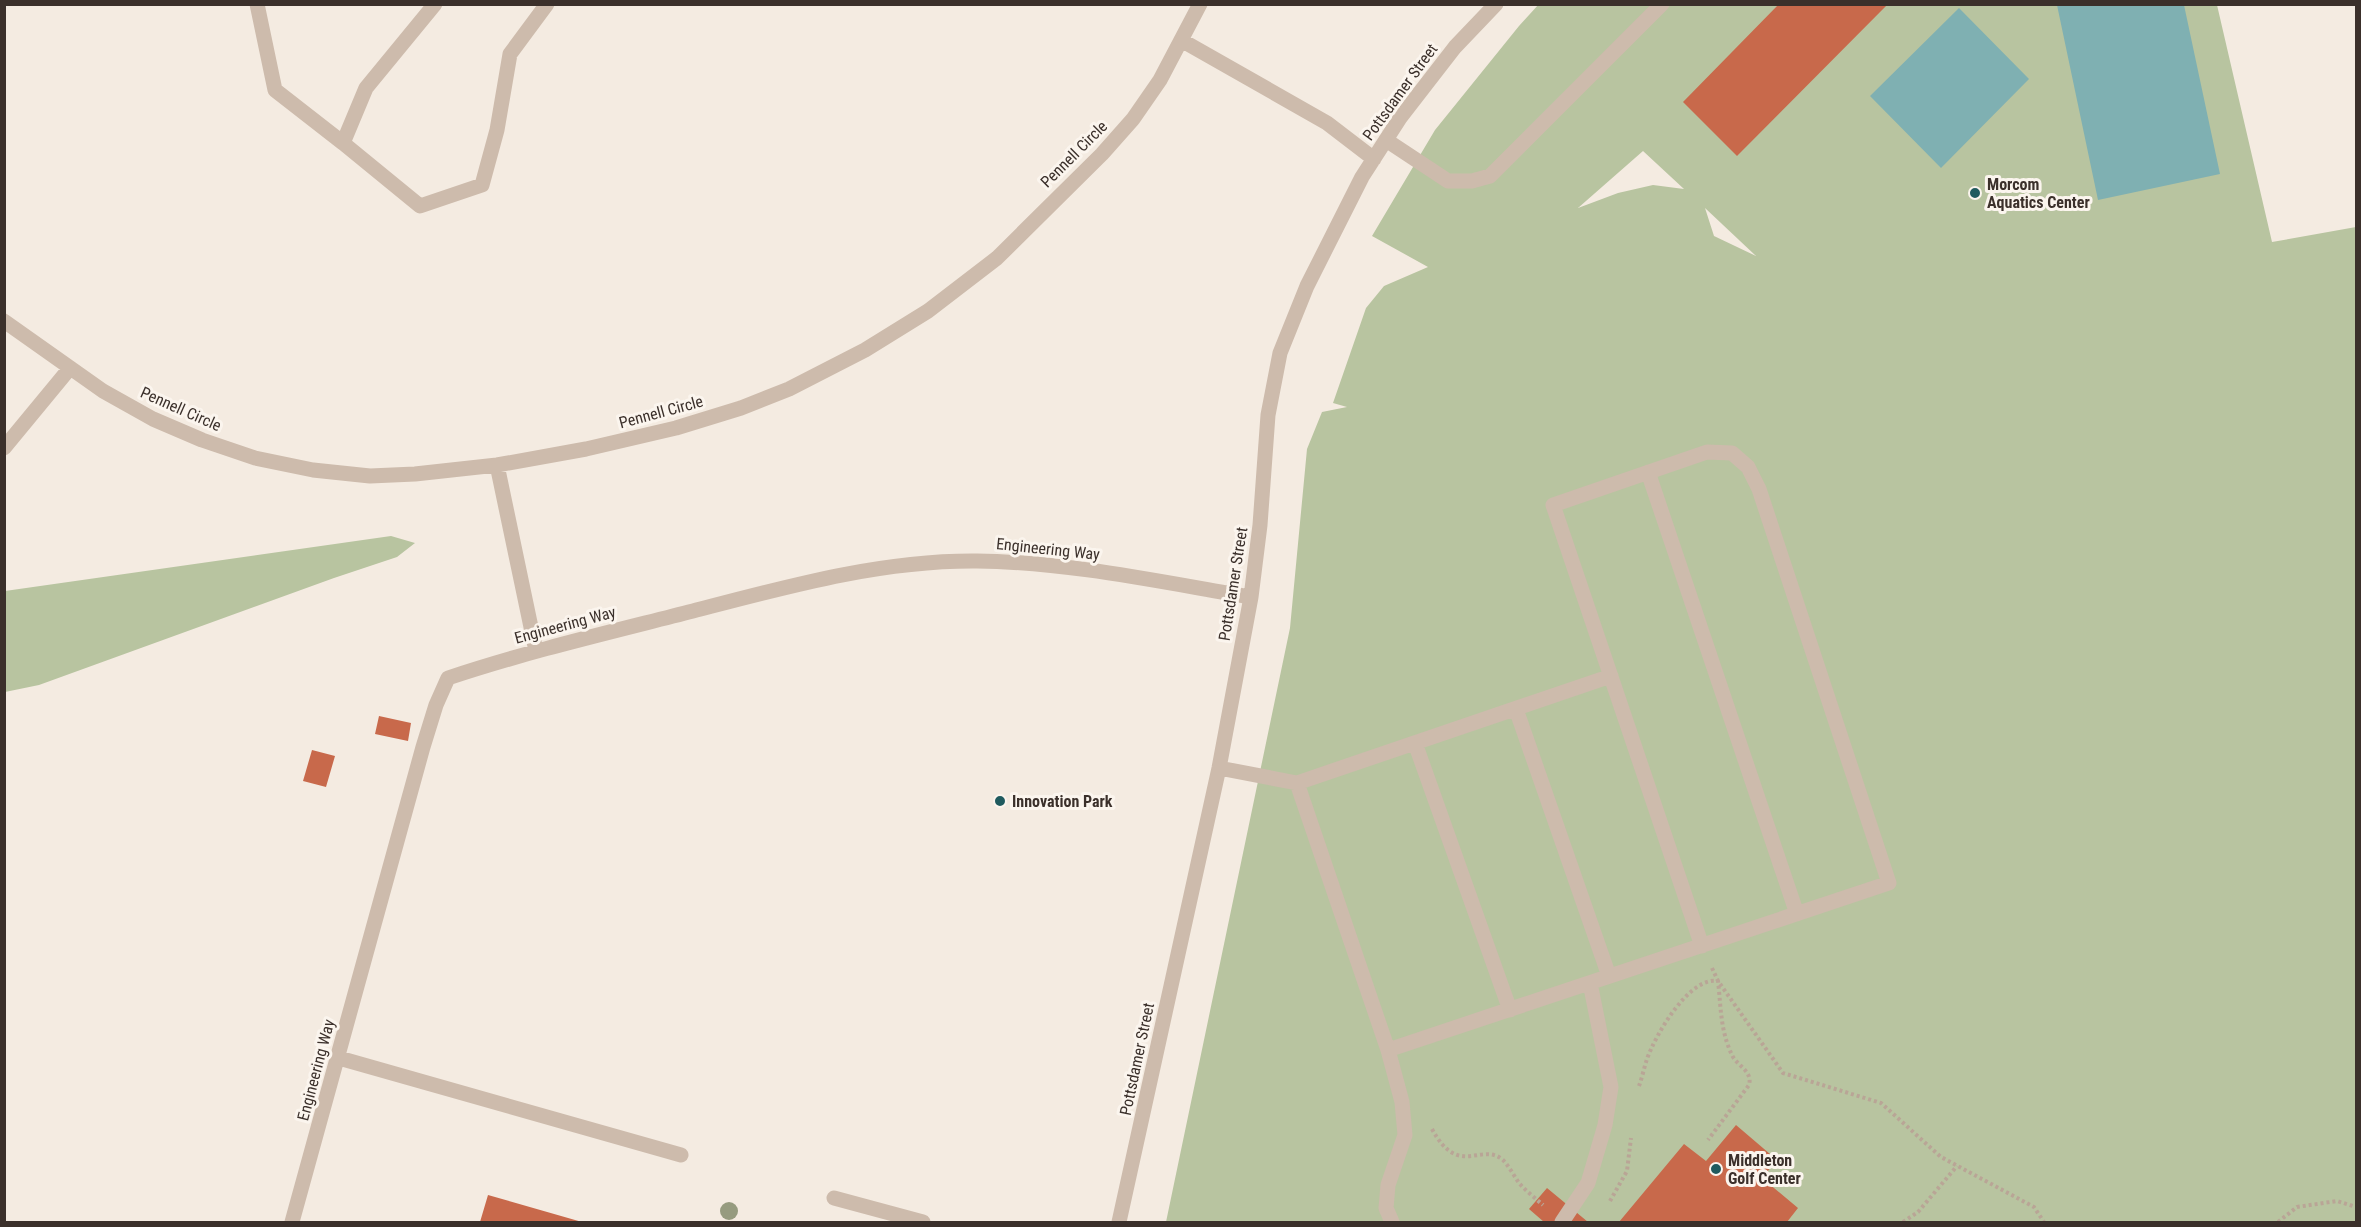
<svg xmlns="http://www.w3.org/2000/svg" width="2361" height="1227" viewBox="0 0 2361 1227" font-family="'Roboto Condensed',sans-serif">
<rect width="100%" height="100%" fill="#f4ebe1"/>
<path fill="#b8c4a0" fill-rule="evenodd" d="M1539 4 2217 5 2272 242 2356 227V1222H1166L1290 628 1307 449 1322 412 1347 407 1333 403 1366 308 1384 286 1428 267 1372 236 1435 130 1519 26ZM1643 151 1684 189 1653 185 1618 193 1578 208ZM1705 208 1756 256 1714 236Z
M391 536 415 543 397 557 334 578 39 685 5 692V591Z"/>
<path fill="#7fb0b2" d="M2057 5H2184L2220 174 2098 200Z
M1959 8 2029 79 1941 168 1870 96Z"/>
<path fill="#c8694b" d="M1779 4H1888L1737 156 1683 102Z
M379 716 411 723 408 741 375 734Z
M312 750 335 756 326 787 303 781Z
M1736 1125 1777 1160 1762 1178 1798 1208 1787 1222H1619L1684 1144 1706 1161Z
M1547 1188 1588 1222H1544L1529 1209Z
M488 1195 582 1222H480Z"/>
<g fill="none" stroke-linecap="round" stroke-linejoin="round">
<path stroke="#b9a596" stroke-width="4" stroke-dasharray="3 3" stroke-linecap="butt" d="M1712 968 1718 981 1783 1073 1881 1103 1941 1157 2034 1207 2044 1222
M1639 1086C1642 1078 1644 1068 1647 1059 1655 1036 1689 976 1718 981 1721 1006 1720 1030 1732 1055 1737 1066 1753 1071 1749 1085L1708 1140
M1432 1129C1459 1179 1481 1141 1503 1160 1509 1166 1514 1176 1519 1183 1526 1191 1535 1198 1543 1205
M1610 1201 1627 1171 1631 1138
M1903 1222 1918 1212 1957 1166
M2278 1222 2297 1207 2337 1201 2356 1207"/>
<path stroke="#cdbbac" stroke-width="15" d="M257 4 275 90 343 143
M435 4 366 88 343 143 420 206 482 185 497 130 510 54 547 4
M1181 40 1327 123 1374 159
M1386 140 1448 181H1472L1490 176 1662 4
M4 321 103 391 153 419 202 440 255 458 313 470 370 476 415 474 497 465 586 449 676 428 741 408 789 389 865 350 928 311 997 258 1102 154 1133 119 1160 80 1200 4
M4 448 70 368
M497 465 536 651
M1648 472 1797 914
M1516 709 1609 976
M1415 743 1510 1010
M1219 768 1297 783 1611 676
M1297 783 1388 1050 1402 1102 1405 1135 1388 1185 1386 1208 1392 1222
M1388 1050 1889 883 1759 489 1748 467 1732 453 1707 452 1553 505 1702 946
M339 1058 681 1155
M834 1198 923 1222
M292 1222 423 747 436 705 448 678C529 651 611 632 693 611 785 587 881 560 977 561 1069 562 1161 582 1251 597
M1119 1222 1219 768 1251 597 1260 525 1268 415 1280 353 1307 286 1362 177 1400 118 1455 47 1496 4
M1562 1222 1588 1183 1605 1125 1611 1087 1590 983"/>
</g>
<circle fill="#969b7f" cx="729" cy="1211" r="9"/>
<g fill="#1f5a5e" stroke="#fbf5ee" stroke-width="2">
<circle cx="1975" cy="193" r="6"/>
<circle cx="1000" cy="801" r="6"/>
<circle cx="1716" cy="1169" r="6"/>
</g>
<g text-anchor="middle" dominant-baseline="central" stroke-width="6" stroke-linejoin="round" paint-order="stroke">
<g font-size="16" fill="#3b302b" stroke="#fbf5ee">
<text transform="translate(1400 92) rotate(-54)">Pottsdamer Street</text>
<text transform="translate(1074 154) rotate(-45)">Pennell Circle</text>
<text transform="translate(181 409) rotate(24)">Pennell Circle</text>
<text transform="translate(661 412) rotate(-15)">Pennell Circle</text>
<text transform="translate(1048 549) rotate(6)">Engineering Way</text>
<text transform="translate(1233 584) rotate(-81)">Pottsdamer Street</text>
<text transform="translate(565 625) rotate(-15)">Engineering Way</text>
<text transform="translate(1137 1059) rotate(-78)">Pottsdamer Street</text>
<text transform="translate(316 1070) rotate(-75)">Engineering Way</text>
</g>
<g font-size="16" font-weight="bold" fill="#3b302b" stroke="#fbf5ee" text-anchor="start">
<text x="1987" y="184">Morcom<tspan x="1987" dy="18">Aquatics Center</tspan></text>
<text x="1012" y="801">Innovation Park</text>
<text x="1728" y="1160">Middleton<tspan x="1728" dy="18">Golf Center</tspan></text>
</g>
</g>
<rect width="2361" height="1227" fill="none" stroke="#3b302b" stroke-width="12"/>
</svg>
